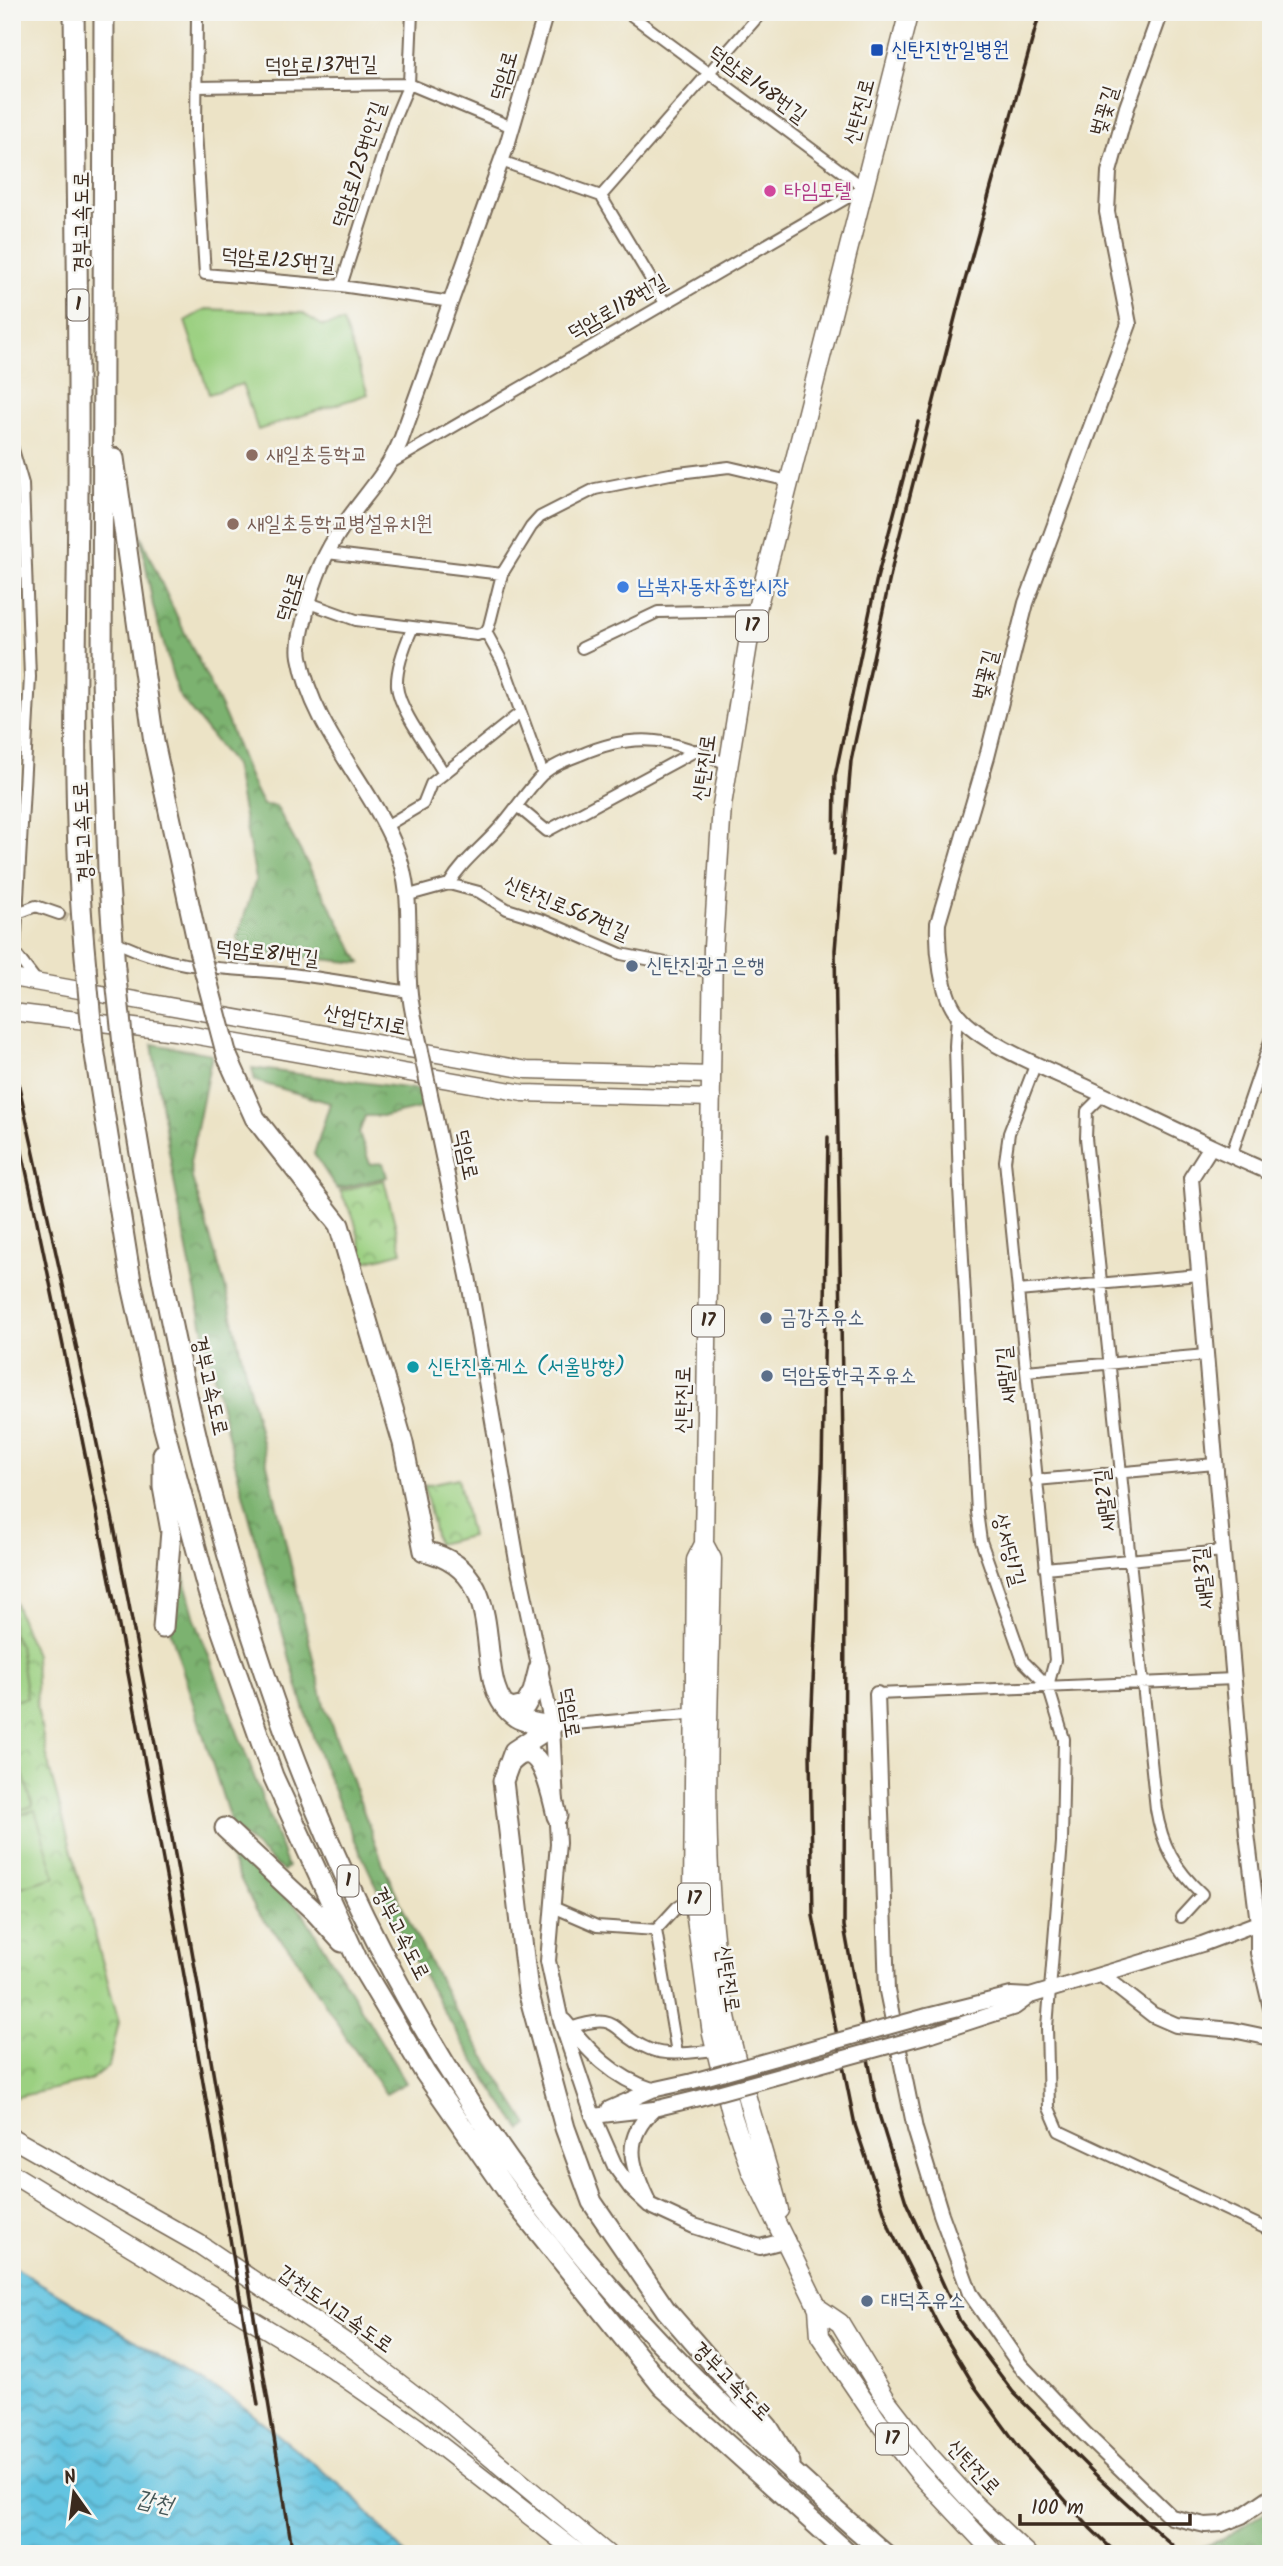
<svg xmlns="http://www.w3.org/2000/svg" width="1283" height="2566" viewBox="0 0 1283 2566" font-family="Kalam,'Poor Story',sans-serif">
<defs>
<pattern id="forest-crowns" width="20" height="18" patternUnits="userSpaceOnUse" patternTransform="scale(1.75)"><rect width="20" height="18" fill="#7cb26f"/><path d="M2 6a3 3 0 1 1 6 0M12 15a3 3 0 1 1 6 0" fill="none" stroke="#67915b"/></pattern>
<pattern id="park-crowns" width="20" height="18" patternUnits="userSpaceOnUse" patternTransform="scale(1.75)"><rect width="20" height="18" fill="#9bd081"/><path d="M2 6a3 3 0 1 1 6 0M12 15a3 3 0 1 1 6 0" fill="none" stroke="#80a969"/></pattern>
<pattern id="water-waves" width="16" height="10" patternUnits="userSpaceOnUse" patternTransform="scale(1.75)"><rect width="16" height="10" fill="#63c4e1"/><path d="M0 5q4-4 8 0t8 0" fill="none" stroke="#539fb6"/></pattern>
</defs>
<rect width="100%" height="100%" fill="#f6f6f2"/>
<filter id="ink" filterUnits="userSpaceOnUse"><feTurbulence type="fractalNoise" baseFrequency=".0143" numOctaves="2"/><feDisplacementMap in="SourceGraphic" scale="14" xChannelSelector="R" yChannelSelector="G"/><feConvolveMatrix kernelMatrix="1 2 1 2 8 2 1 2 1" color-interpolation-filters="sRGB"/></filter>
<filter id="wash" filterUnits="userSpaceOnUse"><feTurbulence type="fractalNoise" baseFrequency=".00686" numOctaves="4" result="noise"/><feDisplacementMap in="SourceGraphic" scale="28" xChannelSelector="R" yChannelSelector="G"/><feGaussianBlur stdDeviation="1.57" result="paint"/><feColorMatrix in="noise" values="0 0 0 0 0 0 0 0 0 0 0 0 0 0 0 0 0 1.4 0 .05"/><feComposite in="paint" operator="in"/></filter>
<g filter="url(#wash)">
<rect width="100%" height="100%" fill="#ece3c6"/>
<path fill="url(#forest-crowns)" stroke="#5c6e46" stroke-width="2" d="M140 533C163 592 193 648 220 705 236 738 244 773 263 805L276 806 361 963 250 952 237 939 256 879 234 765 178 694 153 606Z
M152 1044 212 1054 190 1163 192 1178 225 1286 324 1705 385 1869 412 1928 455 2010 528 2125 521 2130C441 2017 375 1896 324 1767 305 1719 293 1667 278 1617 221 1430 180 1238 152 1044Z
M252 1068 421 1090 425 1107 385 1116H365L359 1133 370 1164 383 1163 387 1177 337 1189 314 1154 330 1103 255 1081Z
M175 1574H183L195 1619 288 1867 283 1871 232 1826 169 1627Z
M229 1838 303 1913 406 2083 386 2094 349 2042 293 1953 257 1912 222 1842Z
M1271 2508V2554L1191 2551 1223 2539Z"/>
<path fill="url(#park-crowns)" stroke="#6b7d50" stroke-width="2" d="M384 1180 402 1252 365 1262 354 1219 340 1191Z
M458 1478 471 1536 437 1544 424 1485Z
M12 1596 35 1655 37 1708 50 1771 119 2022 109 2066 89 2081 12 2098Z"/>
<path fill="#9bd081" stroke="#6b7d50" stroke-width="2" d="M206 309 302 313 323 326 343 322 368 394 258 430 242 384 209 394 185 321Z
M12 1633 19 1645 27 1698 12 1701Z
M12 1739 33 1806 12 1812Z
M35 1810 55 1877 21 1887 12 1856V1817Z"/>
<path fill="url(#water-waves)" stroke="#4f7780" stroke-width="2" d="M12 2266 239 2403 351 2494 405 2554H16L12 2551Z"/>
</g>
<g filter="url(#ink)">
<g fill="none" stroke-linecap="round" stroke-linejoin="round">
<path stroke="#c9bea4" stroke-width="10" stroke-dasharray="10 5" stroke-linecap="butt" d="M59 914 113 940"/>
<defs>
<path id="minor" d="M197 12 196 131 205 274 341 286 451 302
M197 87 409 84 512 127
M501 161 601 196 665 303
M601 196 762 12
M341 286 393 122 409 84 412 12
M12 446 23 484 30 677 15 953 38 983
M391 463 864 188 627 12
M327 553 502 574
M309 603 356 620 477 635 486 632 489 626 502 574 531 527 540 517 595 489 670 474 729 467 789 481
M412 629C405 645 396 668 397 686 399 710 431 751 443 772
M486 632 503 663 543 774
M582 648 658 612 757 610
M517 806 547 831 697 750
M386 826 423 804 431 784 520 713
M449 884C462 862 481 848 498 829 514 812 526 791 542 775 553 765 567 760 580 755 637 730 674 739 729 765
M409 895 449 884 479 892 507 909 545 921 621 954 712 972
M15 914 36 906 59 914
M123 945C182 972 230 967 292 974 331 979 370 986 409 992
M957 1015 955 1046 959 1187 977 1512 981 1541 1023 1661 1048 1686 1064 1739 1062 1842 1047 2027 1049 2108 1059 2131 1271 2231
M1036 1063 1009 1133 1005 1161 1055 1660 1048 1686
M1103 1095 1087 1111 1086 1138 1156 1809C1162 1845 1175 1869 1202 1894L1181 1917
M1231 1156 1271 1038
M1018 1291 1199 1275
M1026 1371 1206 1355
M1036 1480 1215 1464
M1045 1568 1223 1551
M877 1694 1234 1679
M552 1726 699 1713
M553 1907 597 1926 656 1930 677 1907 693 1897
M656 1930 677 2053
M570 2028C622 2010 610 2033 649 2049 668 2057 695 2052 716 2050"/>
<path id="tertiary" d="M1161 12 1127 107 1109 172 1107 212 1129 324 1026 603 987 757 938 923C937 949 941 995 958 1015 983 1046 1060 1074 1097 1092 1155 1119 1211 1148 1271 1173
M413 1013C401 956 419 903 395 846 368 782 312 727 300 657 298 646 301 632 304 621 310 592 320 562 336 537 357 503 386 477 401 440L507 145 546 12
M435 1118 468 1276 517 1561 552 1726 558 1843 548 1961 561 2021 593 2116 615 2166 631 2188 649 2205 694 2226 760 2247 787 2240
M1210 1148 1191 1178 1247 1834 1258 1923V1953L1271 2008
M877 1694 887 1991 915 2129 941 2214 970 2293 1020 2365 1084 2433 1171 2517 1205 2525 1222 2524 1242 2516 1271 2496
M1102 1975 1153 2015 1176 2025 1233 2030 1271 2038
M927 2016 1011 1995 1030 1996 1202 1944 1271 1918
M564 2021C590 2052 612 2077 652 2090
M932 2034 1015 2007 1030 1996
M609 2109 652 2090 693 2081
M593 2116 654 2109 699 2098
M647 2199C630 2163 623 2138 654 2109"/>
<path id="secondary" d="M12 978 527 1070 712 1075
M12 1012 175 1032 523 1093 712 1098"/>
<path id="primary" d="M906 12 907 19 748 644 722 805 713 947 704 1544 696 1560 693 1897 712 2034 731 2112 751 2171 818 2308 820 2336 877 2420 919 2473 995 2554
M704 1544 712 1559C710 1696 699 1843 719 1978 731 2058 759 2132 779 2210
M818 2308 840 2323 887 2401 928 2454 972 2502 1027 2554"/>
<path id="trunk" d="M12 2138 199 2244 349 2345 435 2411 607 2554
M12 2174 331 2368 419 2429 579 2554"/>
<path id="motorway" d="M74 12C76 172 79 333 78 493 77 651 70 810 86 967
M104 12 102 679 108 870 115 969
M114 458 154 742 199 950
M93 1042 131 1281 163 1425 208 1592 273 1776 358 1961 425 2073 517 2205 663 2387 849 2554
M123 1045C186 1472 288 1891 564 2233 660 2352 770 2454 885 2554
M227 1056 255 1118 339 1225 403 1443 424 1551C520 1573 464 1683 516 1717 526 1723 540 1724 552 1726
M163 1454V1487L171 1531 163 1628
M504 1705 512 1709 525 1706 533 1692 539 1668
M552 1726 514 1751 503 1781 528 1991 565 2128 592 2202 666 2310 768 2427 790 2463
M508 1766C540 1726 552 1796 557 1816
M225 1828 314 1911 342 1942"/>
</defs>
<use href="#minor" stroke="#796b59" stroke-width="14"/>
<use href="#tertiary" stroke="#796b59" stroke-width="18"/>
<use href="#secondary" stroke="#796b59" stroke-width="19"/>
<use href="#primary" stroke="#796b59" stroke-width="21"/>
<use href="#trunk" stroke="#796b59" stroke-width="21"/>
<use href="#motorway" stroke="#796b59" stroke-width="23"/>
<use href="#minor" stroke="#fff" stroke-width="10"/>
<use href="#tertiary" stroke="#fff" stroke-width="14"/>
<use href="#secondary" stroke="#fff" stroke-width="16"/>
<use href="#primary" stroke="#fff" stroke-width="18"/>
<use href="#trunk" stroke="#fff" stroke-width="18"/>
<use href="#motorway" stroke="#fff" stroke-width="19"/>
<path stroke="#3b2a1e" stroke-width="3.5" d="M1040 12 959 302 895 554 851 761 835 950 845 1567 844 1926 877 2108 906 2202 960 2321 1013 2392 1096 2475 1182 2554
M834 854 835 776 876 582 918 422
M12 1055C48 1217 85 1379 117 1542 182 1878 238 2216 293 2554
M12 1105C106 1536 186 1969 258 2405
M828 1137 822 1470 810 1754 813 1916 855 2125 890 2229 938 2325 975 2387 1024 2454 1091 2529 1117 2554"/>
<defs>
<path id="tertiary-bridge" d="M413 1013 435 1118
M693 2081 927 2016
M699 2098 932 2034"/>
<path id="motorway-bridge" d="M199 950 227 1056
M86 967 93 1042
M115 969 123 1045"/>
</defs>
<use href="#tertiary-bridge" stroke="#796b59" stroke-width="18" stroke-linecap="butt"/>
<use href="#motorway-bridge" stroke="#796b59" stroke-width="23" stroke-linecap="butt"/>
<use href="#tertiary-bridge" stroke="#fff" stroke-width="14"/>
<use href="#motorway-bridge" stroke="#fff" stroke-width="19"/>
</g>
</g>
<rect fill="#1a4fb4" stroke="#f6f6f2" stroke-width="2.5" x="870" y="43" width="14" height="14" rx="3.5"/>
<circle fill="#d1479c" stroke="#f6f6f2" stroke-width="2.5" cx="770" cy="191" r="7"/>
<g fill="#8d6e63" stroke="#f6f6f2" stroke-width="2.5">
<circle cx="252" cy="455" r="7"/>
<circle cx="233" cy="524" r="7"/>
</g>
<circle fill="#3f7fe0" stroke="#f6f6f2" stroke-width="2.5" cx="623" cy="587" r="7"/>
<g fill="#5c6f8a" stroke="#f6f6f2" stroke-width="2.5">
<circle cx="632" cy="966" r="7"/>
<circle cx="766" cy="1318" r="7"/>
<circle cx="767" cy="1376" r="7"/>
<circle cx="867" cy="2301" r="7"/>
</g>
<circle fill="#0f9aa8" stroke="#f6f6f2" stroke-width="2.5" cx="413" cy="1367" r="7"/>
<g text-anchor="middle" dominant-baseline="central" stroke-width="5" stroke-linejoin="round" paint-order="stroke">
<g fill="#f6f6f2" stroke="#73675e" stroke-width="2">
<rect x="67.5" y="289.5" width="21" height="31" rx="5"/>
<rect x="736" y="610.5" width="32" height="31" rx="5"/>
<rect x="692" y="1305.5" width="32" height="31" rx="5"/>
<rect x="337.5" y="1865.5" width="21" height="31" rx="5"/>
<rect x="678" y="1883.5" width="32" height="31" rx="5"/>
<rect x="876" y="2423.5" width="32" height="31" rx="5"/>
</g>
<g font-size="19" font-weight="bold" fill="#3b2a1e">
<text x="78" y="305">1</text>
<text x="752" y="626">17</text>
<text x="708" y="1321">17</text>
<text x="348" y="1881">1</text>
<text x="694" y="1899">17</text>
<text x="892" y="2439">17</text>
</g>
<g font-size="21" fill="#164399" stroke="#f6f6f2" text-anchor="start">
<text x="891" y="50">신탄진한일병원</text>
</g>
<g font-size="21" fill="#3b2a1e" stroke="#f6f6f2">
<text transform="translate(321 66) rotate(-1)">덕암로137번길</text>
<text transform="translate(505 76) rotate(-74)">덕암로</text>
<text transform="translate(757 85) rotate(36)">덕암로148번길</text>
<text transform="translate(1105 111) rotate(-73)">벚꽃길</text>
<text transform="translate(860 112) rotate(-75)">신탄진로</text>
<text transform="translate(360 165) rotate(-72)">덕암로125번안길</text>
<text transform="translate(82 222) rotate(-90)">경부고속도로</text>
<text transform="translate(278 261) rotate(5)">덕암로125번길</text>
<text transform="translate(618 308) rotate(-30)">덕암로118번길</text>
<text transform="translate(291 597) rotate(-74)">덕암로</text>
<text transform="translate(986 675) rotate(-76)">벚꽃길</text>
<text transform="translate(705 768) rotate(-82)">신탄진로</text>
<text transform="translate(84 832) rotate(-93)">경부고속도로</text>
<text transform="translate(566 909) rotate(23)">신탄진로567번길</text>
<text transform="translate(267 954) rotate(6)">덕암로81번길</text>
<text transform="translate(365 1021) rotate(11)">산업단지로</text>
<text transform="translate(465 1155) rotate(78)">덕암로</text>
<text transform="translate(1007 1375) rotate(-95)">새말1길</text>
<text transform="translate(209 1386) rotate(77)">경부고속도로</text>
<text transform="translate(684 1400) rotate(-89)">신탄진로</text>
<text transform="translate(1106 1500) rotate(-96)">새말2길</text>
<text transform="translate(1008 1550) rotate(75)">상서당1길</text>
<text transform="translate(1204 1578) rotate(-95)">새말3길</text>
<text transform="translate(568 1713) rotate(81)">덕암로</text>
<text transform="translate(400 1934) rotate(63)">경부고속도로</text>
<text transform="translate(727 1979) rotate(82)">신탄진로</text>
<text transform="translate(335 2310) rotate(35)">갑천도시고속도로</text>
<text transform="translate(731 2382) rotate(45)">경부고속도로</text>
<text transform="translate(973 2468) rotate(47)">신탄진로</text>
</g>
<g font-size="21" fill="#b23c85" stroke="#f6f6f2" text-anchor="start">
<text x="784" y="191">타임모텔</text>
</g>
<g font-size="21" fill="#785e54" stroke="#f6f6f2" text-anchor="start">
<text x="266" y="455">새일초등학교</text>
<text x="247" y="524">새일초등학교병설유치원</text>
</g>
<g font-size="21" fill="#366cbe" stroke="#f6f6f2" text-anchor="start">
<text x="637" y="587">남북자동차종합시장</text>
</g>
<g font-size="21" fill="#4e5e75" stroke="#f6f6f2" text-anchor="start">
<text x="646" y="966">신탄진광고은행</text>
<text x="780" y="1318">금강주유소</text>
<text x="781" y="1376">덕암동한국주유소</text>
<text x="881" y="2301">대덕주유소</text>
</g>
<g font-size="21" fill="#0d838f" stroke="#f6f6f2" text-anchor="start">
<text x="427" y="1367">신탄진휴게소 (서울방향)</text>
</g>
<g font-size="23" font-style="italic" fill="#475858" stroke="#f6f6f2">
<text transform="translate(154 2503) rotate(13)">갑천</text>
</g>
</g>
<rect width="1283" height="2566" fill="none" stroke="#f6f6f2" stroke-width="42"/>
<g transform="translate(74 2493) rotate(346)" stroke="#f6f6f2" stroke-width="5" paint-order="stroke">
<path d="M0-5L12 26L0 18L-12 26Z" fill="#3b2a1e"/>
<text y="-10" font-size="19" font-weight="bold" text-anchor="middle" fill="#3b2a1e">N</text>
</g>
<path d="M1020 2514v10h170v-10" fill="none" stroke="#3b2a1e" stroke-width="3.5"/>
<text x="1031" y="2514" font-size="21" fill="#3b2a1e" stroke="#f6f6f2" stroke-width="5" paint-order="stroke">100 m</text>
</svg>
